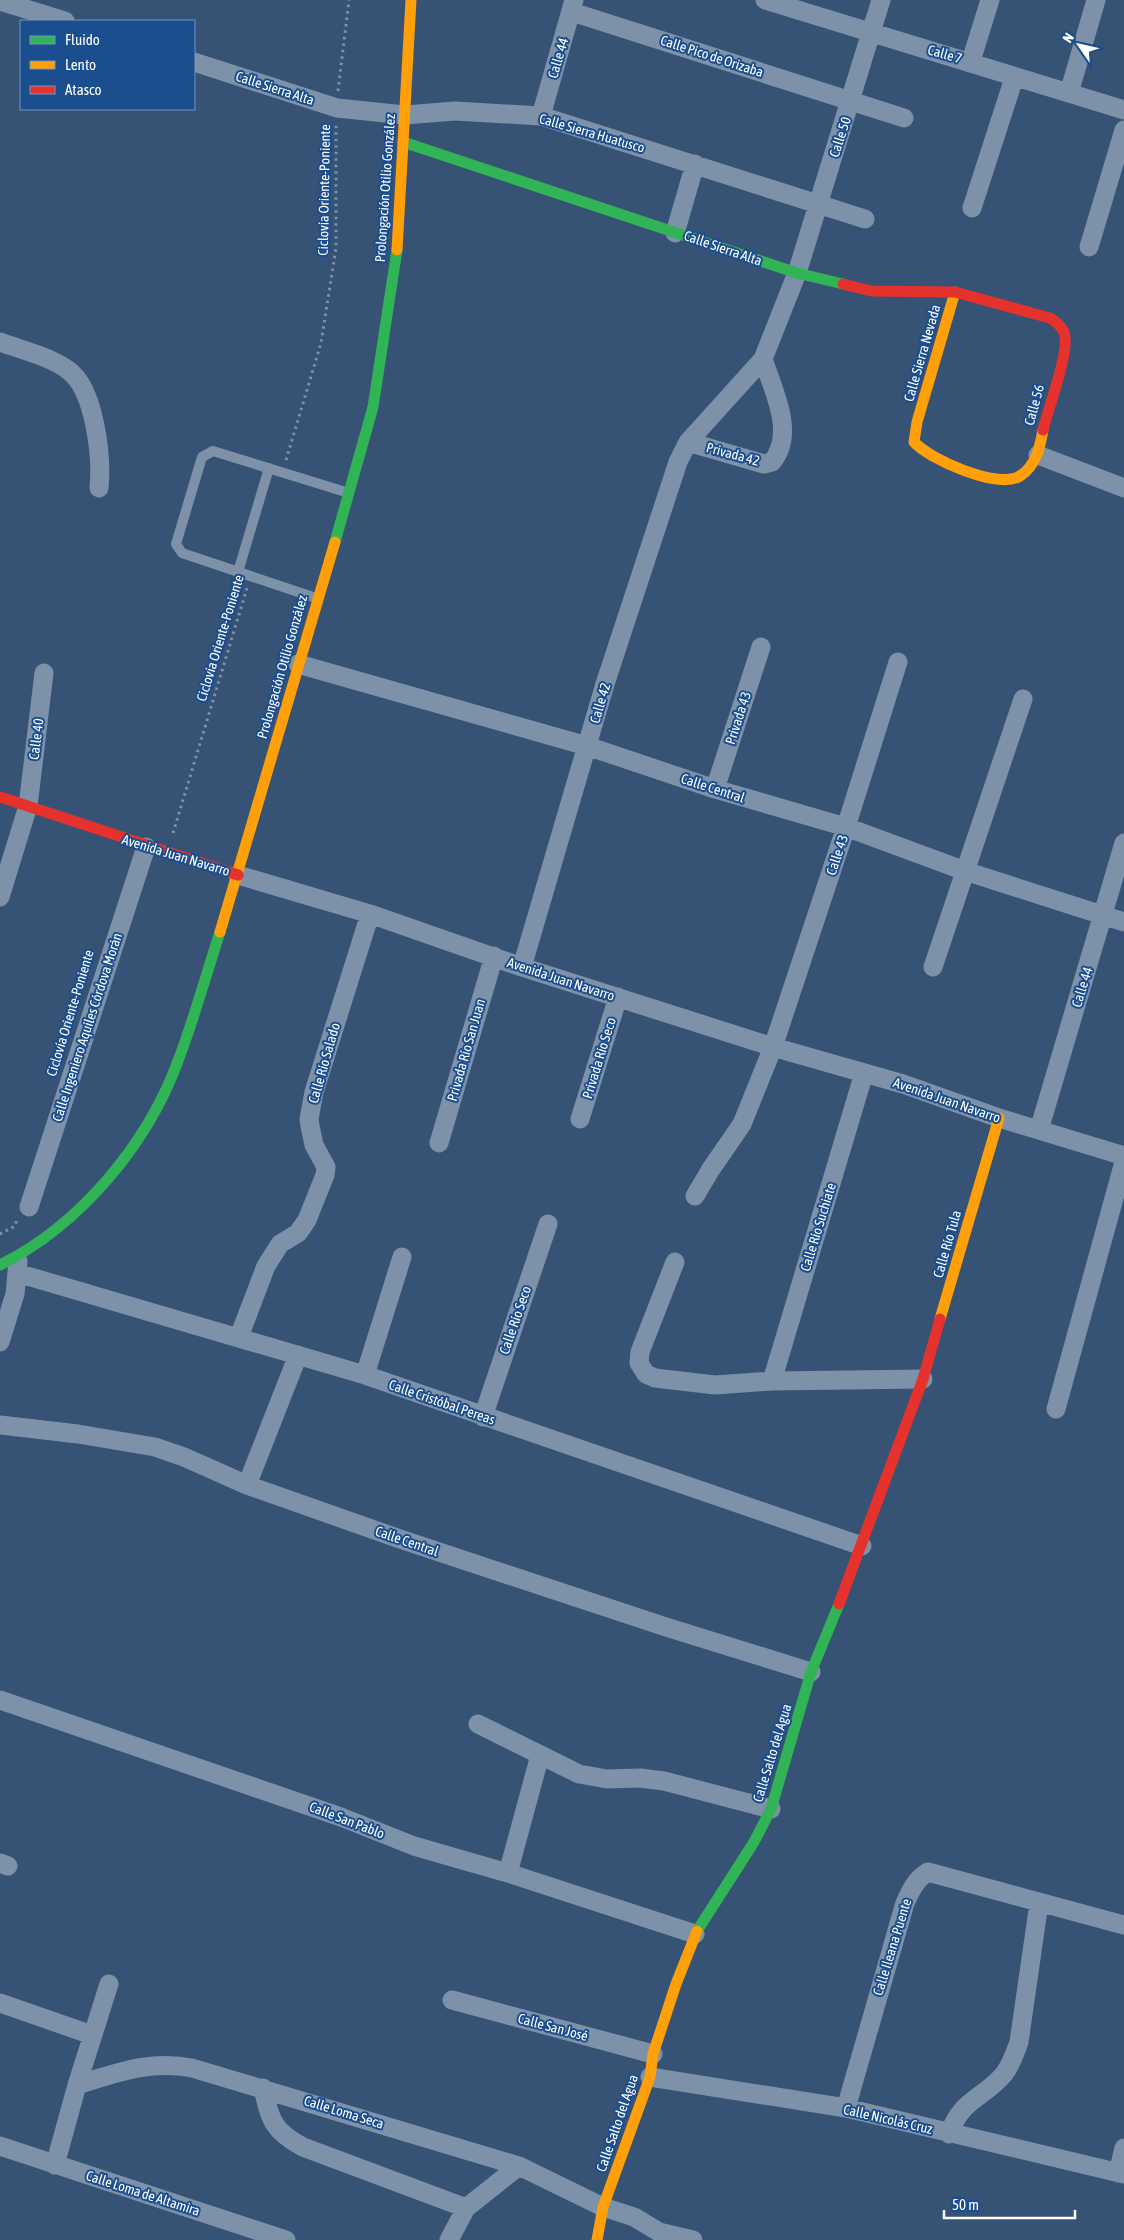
<svg xmlns="http://www.w3.org/2000/svg" width="1124" height="2240" viewBox="0 0 1124 2240" font-family="'Asap Condensed',sans-serif">
<rect width="100%" height="100%" fill="#365274"/>
<g fill="none" stroke-linecap="round" stroke-linejoin="round">
<path stroke="#7d91a8" stroke-width="3" stroke-dasharray="2.5 4" stroke-linecap="butt" d="M338 91 349 0
M286 460 321 343 336 248V125
M173 833 247 588
M0 1234 15 1226 17 1219"/>
<path stroke="#7d91a8" stroke-width="10" d="M238 572 269 468
M316 598 182 553 176 544 202 457 213 451 349 493"/>
<path stroke="#7d91a8" stroke-width="19" d="M765 0 1124 110
M0 1 65 21
M572 12 904 118
M971 61 990 0
M194 62 337 108 405 115 455 111 541 116 865 219
M1069 93 1096 0
M541 116 574 0
M972 208 1014 78
M675 233 695 164
M1089 247 1124 130
M0 342C21 350 49 356 68 370 95 389 102 457 99 488
M688 442 764 464 772 462C796 433 773 390 763 359
M1038 455 1124 488
M298 664 587 746 715 789 846 827 965 871 1124 922
M715 789 761 647
M238 875 370 914 522 967 773 1047 903 1084 999 1118 1124 1156
M0 897 28 806 44 673
M522 967 605 684 678 462 688 442 763 359 797 273 881 0
M933 967 1023 699
M580 1119 618 997
M1039 1130 1124 843
M439 1143 494 956
M695 1196 711 1169 742 1124 773 1047 846 827 898 662
M29 1207 146 847
M675 1262 640 1352 639 1363 646 1374 655 1378 715 1385 772 1381 923 1379
M17 1273 365 1375 862 1546
M239 1337 266 1266 280 1244 298 1233 307 1220 325 1175 326 1167 314 1145 310 1126 309 1119 314 1092 370 914
M0 1342 15 1294 18 1261
M365 1375 402 1257
M772 1381 864 1073
M1056 1409 1124 1162
M483 1417 548 1224
M0 1425 78 1434 155 1447 184 1457 247 1485 400 1539 666 1627 811 1672
M247 1485 298 1355
M0 1700 341 1817 414 1846 508 1873 695 1934
M478 1724 579 1774 607 1779 640 1778 664 1781 771 1809
M0 1863 8 1866
M508 1873 540 1755
M452 2000 653 2054
M0 2003 92 2035
M650 2077 846 2108 1124 2174
M77 2085C117 2073 149 2060 192 2068L519 2166 603 2207 634 2217 659 2232 693 2240
M263 2088C270 2120 273 2131 303 2147L466 2208
M846 2108 905 1903C911 1890 916 1879 928 1872L1124 1925
M949 2134C962 2098 983 2099 1004 2074 1011 2065 1015 2053 1019 2042L1039 1903
M0 2146 286 2240
M55 2165 77 2085 109 1984
M1118 2173 1124 2148
M449 2240 466 2208 519 2166"/>
<path stroke="#30b455" stroke-width="11" d="M403 142 797 273 843 284
M335 542 373 407 397 250
M0 1265C80 1225 147 1145 178 1061 194 1019 206 975 220 932
M697 1931 754 1842 771 1809 811 1672 839 1604"/>
<path stroke="#ff9f0a" stroke-width="11" d="M397 250 411 0
M955 292 917 422 914 442C929 459 998 490 1020 476 1036 466 1040 447 1043 430
M220 932 335 542
M940 1319 999 1118
M597 2240 603 2207 650 2077 653 2054 676 1984 697 1931"/>
<path stroke="#e5322d" stroke-width="11" d="M843 284 871 291 955 292 1050 318C1055 321 1061 326 1064 332 1071 348 1048 409 1043 430
M0 797 238 875
M839 1604 923 1379 940 1319"/>
</g>
<g text-anchor="middle" dominant-baseline="central" stroke-width="4" stroke-linejoin="round" paint-order="stroke">
<g font-size="14" fill="#fff" stroke="#1b4e8f">
<text transform="translate(945 54) rotate(16)">Calle 7</text>
<text transform="translate(712 56) rotate(18)">Calle Pico de Orizaba</text>
<text transform="translate(558 58) rotate(-74)">Calle 44</text>
<text transform="translate(275 88) rotate(18)">Calle Sierra Alta</text>
<text transform="translate(592 133) rotate(16)">Calle Sierra Huatusco</text>
<text transform="translate(840 137) rotate(-72)">Calle 50</text>
<text transform="translate(385 188) rotate(-86)">Prolongación Otilio González</text>
<text transform="translate(324 190) rotate(-89)">Ciclovía Oriente-Poniente</text>
<text transform="translate(723 248) rotate(19)">Calle Sierra Alta</text>
<text transform="translate(922 353) rotate(-74)">Calle Sierra Nevada</text>
<text transform="translate(1034 405) rotate(-75)">Calle 56</text>
<text transform="translate(733 454) rotate(15)">Privada 42</text>
<text transform="translate(220 638) rotate(-73)">Ciclovía Oriente-Poniente</text>
<text transform="translate(282 667) rotate(-74)">Prolongación Otilio González</text>
<text transform="translate(600 703) rotate(-74)">Calle 42</text>
<text transform="translate(738 718) rotate(-72)">Privada 43</text>
<text transform="translate(36 739) rotate(-83)">Calle 40</text>
<text transform="translate(713 788) rotate(18)">Calle Central</text>
<text transform="translate(176 855) rotate(17)">Avenida Juan Navarro</text>
<text transform="translate(837 855) rotate(-72)">Calle 43</text>
<text transform="translate(561 979) rotate(18)">Avenida Juan Navarro</text>
<text transform="translate(1082 987) rotate(-73)">Calle 44</text>
<text transform="translate(70 1013) rotate(-73)">Ciclovía Oriente-Poniente</text>
<text transform="translate(87 1027) rotate(-72)">Calle Ingeniero Aquiles Córdova Morán</text>
<text transform="translate(466 1050) rotate(-74)">Privada Río San Juan</text>
<text transform="translate(599 1058) rotate(-73)">Privada Río Seco</text>
<text transform="translate(324 1063) rotate(-74)">Calle Río Salado</text>
<text transform="translate(947 1100) rotate(19)">Avenida Juan Navarro</text>
<text transform="translate(818 1227) rotate(-73)">Calle Río Suchiate</text>
<text transform="translate(947 1244) rotate(-74)">Calle Río Tula</text>
<text transform="translate(515 1320) rotate(-71)">Calle Río Seco</text>
<text transform="translate(442 1402) rotate(19)">Calle Cristóbal Pereas</text>
<text transform="translate(407 1541) rotate(19)">Calle Central</text>
<text transform="translate(772 1753) rotate(-73)">Calle Salto del Agua</text>
<text transform="translate(347 1820) rotate(21)">Calle San Pablo</text>
<text transform="translate(892 1947) rotate(-73)">Calle Ileana Puente</text>
<text transform="translate(553 2027) rotate(15)">Calle San José</text>
<text transform="translate(344 2112) rotate(17)">Calle Loma Seca</text>
<text transform="translate(888 2119) rotate(13)">Calle Nicolás Cruz</text>
<text transform="translate(617 2123) rotate(-71)">Calle Salto del Agua</text>
<text transform="translate(143 2193) rotate(18)">Calle Loma de Altamira</text>
</g>
</g>
<rect x="20" y="20" width="175" height="90" fill="#1b4e8f" stroke="#7695bc"/>
<rect x="30" y="36" width="25" height="8" fill="#30b455" stroke="#7695bc"/>
<text x="65" y="45" font-size="15" fill="#ffffff">Fluido</text>
<rect x="30" y="61" width="25" height="8" fill="#ff9f0a" stroke="#7695bc"/>
<text x="65" y="70" font-size="15" fill="#ffffff">Lento</text>
<rect x="30" y="86" width="25" height="8" fill="#e5322d" stroke="#7695bc"/>
<text x="65" y="95" font-size="15" fill="#ffffff">Atasco</text>
<g transform="translate(1079 45) rotate(304)" stroke="#1b4e8f" stroke-width="4" paint-order="stroke">
<path d="M0-4L9 19L0 12L-9 19Z" fill="#ffffff"/>
<text y="-8" font-size="14" font-weight="bold" text-anchor="middle" fill="#ffffff">N</text>
</g>
<path d="M944 2210v8h131v-8" fill="none" stroke="#ffffff" stroke-width="2.5"/>
<text x="952" y="2210" font-size="15" fill="#ffffff" stroke="#1b4e8f" stroke-width="4" paint-order="stroke">50 m</text>
</svg>
